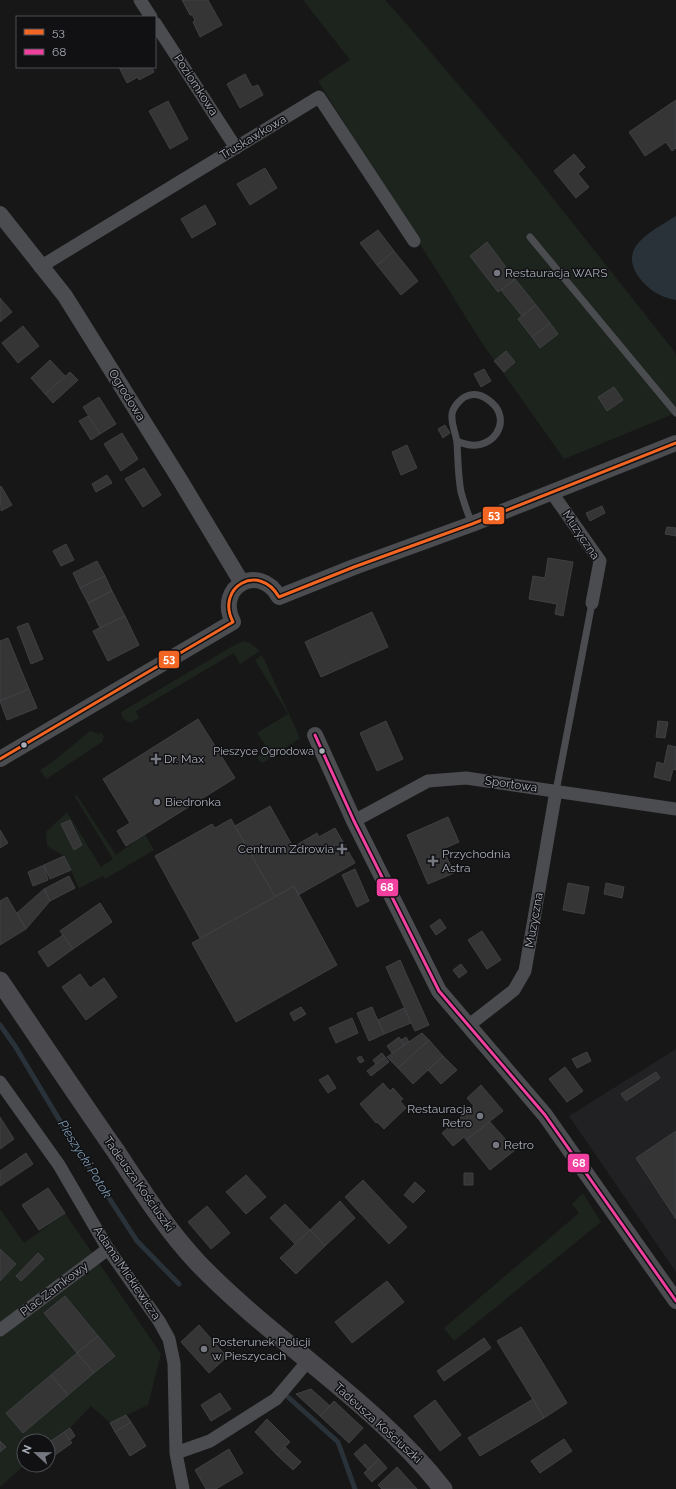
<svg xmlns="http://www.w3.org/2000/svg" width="676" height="1489" viewBox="0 0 676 1489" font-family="Raleway,sans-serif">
<rect width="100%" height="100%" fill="#171717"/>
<path fill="#212123" d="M676 1049V1272L569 1116Z"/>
<path fill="#1d241e" d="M303 0H385L404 21 522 159 674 351 676 356V413L564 459 482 343 318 81 350 60Z
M243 641 250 643 260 651 240 664 234 653 136 711 139 718 131 723 123 719 121 712 233 646Z
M262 655 300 738 263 763 259 761 257 757 268 749 257 733 288 714 255 660Z
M90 731 99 734 101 732 104 736 102 742 46 779 40 770 55 760Z
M76 794 116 855 145 834 154 850 105 879 103 876 79 888 64 856 47 846 46 832 67 812 101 867 113 859 75 797Z
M583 1193 601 1222 454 1341 444 1328 579 1213 572 1204Z
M0 1209 24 1243 65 1213 161 1354 148 1405 110 1423 91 1406 70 1428 48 1443V1441H24V1465L0 1487Z"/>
<path fill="#2a3239" d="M676 216V300C662 298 651 291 642 281 614 248 651 232 676 216Z"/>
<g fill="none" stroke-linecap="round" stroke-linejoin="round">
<path stroke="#2a3239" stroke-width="5" d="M0 1025 15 1046 72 1141 137 1241 179 1284
M288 1397 338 1442 355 1489"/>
</g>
<path fill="#353536" stroke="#3f4043" d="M182 0H208L222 25 200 37 193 22 195 20 192 15H190Z
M119 67H152L154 72 139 80 138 77 127 83Z
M245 74 252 87 258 85 263 95 240 108 227 84Z
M676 100V148L672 151 666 142 645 156 629 132Z
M168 101 188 139 170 149 149 111Z
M574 154 585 167 578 174 589 187 576 198 554 171Z
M265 168 277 188 250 205 237 184Z
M205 205 216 224 192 238 181 219Z
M378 230 394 251 377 265 360 243Z
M487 242 515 279 498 292 470 256Z
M394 251 418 281 401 295 377 265Z
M515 279 536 305 522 316 501 290Z
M0 298 12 312 0 322Z
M536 305 550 323 532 337 518 319Z
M550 323 558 334 540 348 532 337Z
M23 326 39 346 18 363 2 343Z
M506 351 515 362 504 372 494 361Z
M50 360 65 376 45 394 31 378Z
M484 369 491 381 481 387 474 374Z
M70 372 78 380 53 403 45 394Z
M614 387 623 400 607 411 598 397Z
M99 397 116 424 100 434 83 407Z
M88 416 100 434 91 440 79 421Z
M445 425 450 433 443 438 438 429Z
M122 433 138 459 121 471 104 444Z
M407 445 417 468 401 475 392 452Z
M144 468 161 495 143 507 125 479Z
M107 475 112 483 96 492 92 484Z
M1 486 12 505 1 511 0 487Z
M602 506 605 513 590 521 586 513Z
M667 527 676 528V536L665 534Z
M66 544 74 560 61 566 53 551Z
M548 558 573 562 563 616 555 614 557 604 529 599 533 576 545 578Z
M97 561 105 576 80 588 73 573Z
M105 576 112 591 88 603 80 588Z
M112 591 125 616 100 628 88 603Z
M372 612 388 647 321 677 305 642Z
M125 616 139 645 108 661 93 631Z
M28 623 43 659 31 664 17 627Z
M8 638 29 689 0 701V641Z
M29 689 37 708 7 720 0 701Z
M198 719 235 778 126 846 117 831 130 823 103 779Z
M386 721 403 759 377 771 360 733Z
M658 721 668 722 665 738 656 737Z
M668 745 676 747V770L673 769 670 781 654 777 657 762 664 764Z
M270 806 293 847 317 833 319 837 335 828 355 863 298 895 294 886 275 897 235 826Z
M448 817 459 842 443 849 454 873 428 884 407 835Z
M231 819 275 897 200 938 155 856 212 824 215 828Z
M70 820 82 845 74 850 61 824Z
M0 830 8 843 0 848Z
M64 856 71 870 50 879 44 865Z
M44 865 48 880 33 886 28 872Z
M355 869 369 901 357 907 342 875Z
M69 876 75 888 50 901 44 889Z
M568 883 589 887 584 914 563 910Z
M606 883 624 887 622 898 604 894Z
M294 886 337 965 236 1022 192 943Z
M44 889 50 901 26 929 17 913Z
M7 897 26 929 0 945V901Z
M100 903 112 922 73 949 60 931Z
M440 919 446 928 436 935 430 926Z
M482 931 501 960 487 969 468 940Z
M63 935 73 949 48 967 38 952Z
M400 960 429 1025 415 1031 386 967Z
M461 964 467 972 459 978 453 970Z
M80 974 90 988 104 978 117 997 86 1020 62 987Z
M301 1007 306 1014 294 1021 290 1013Z
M372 1007 384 1034 369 1041 357 1013Z
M404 1008 411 1023 384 1034 378 1020Z
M352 1018 358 1033 336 1043 329 1028Z
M422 1033 429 1040 398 1068 387 1057Z
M399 1037 404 1045 392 1053 387 1046Z
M406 1037 409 1042 404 1045 401 1040Z
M429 1040 443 1056 413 1084 398 1068Z
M587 1052 591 1061 577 1068 572 1059Z
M382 1053 385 1057 376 1064 373 1060Z
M361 1056 364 1061 360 1063 357 1058Z
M443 1056 457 1070 441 1084 428 1070Z
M385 1057 389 1062 371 1076 367 1071Z
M565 1067 583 1091 567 1102 549 1079Z
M656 1072 660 1078 626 1101 621 1094Z
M328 1075 336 1088 328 1093 319 1080Z
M383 1083 390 1091 393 1088 403 1099 400 1101 406 1108 384 1129 377 1122 376 1123 360 1104Z
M481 1085 503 1111 466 1140 464 1137 453 1146 442 1133 474 1106 467 1098Z
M0 1117 14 1139 0 1149Z
M490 1122 515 1150 490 1170 466 1140Z
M676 1131V1219L636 1158Z
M26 1153 33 1164 0 1186V1171Z
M464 1173H473V1185H464Z
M246 1175 266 1197 246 1214 226 1192Z
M363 1180 407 1227 389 1244 345 1197Z
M415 1182 425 1191 413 1203 404 1195Z
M48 1188 65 1213 39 1230 22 1205Z
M340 1201 355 1218 325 1246 310 1230Z
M285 1204 310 1230 295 1244 270 1218Z
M207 1206 230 1233 211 1249 188 1222Z
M310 1230 325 1246 296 1274 280 1258Z
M0 1249 16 1264 0 1281Z
M38 1253 44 1259 21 1281 16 1276Z
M387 1281 404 1302 352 1343 335 1322Z
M65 1296 98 1336 77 1353 44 1313Z
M199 1325 227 1357 209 1373 181 1342Z
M521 1327 567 1403 544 1418 497 1341Z
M98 1336 115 1356 94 1373 77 1353Z
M484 1338 491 1348 444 1381 437 1371Z
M77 1353 94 1373 68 1395 51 1375Z
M51 1375 68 1395 23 1433 6 1413Z
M311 1389 330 1406 320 1416 296 1394Z
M220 1393 231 1409 211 1421 201 1405Z
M533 1399 544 1418 480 1456 468 1438Z
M435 1400 461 1435 440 1451 414 1416Z
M334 1401 363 1428 349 1443 320 1416Z
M126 1415 131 1422 115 1432 110 1423Z
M267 1419 290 1442 277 1455 255 1432Z
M131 1422 146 1446 130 1456 115 1432Z
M70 1428 75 1436 70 1440 64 1432Z
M64 1432 72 1443 55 1455 48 1443Z
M564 1439 572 1451 540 1473 531 1461Z
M0 1441 6 1447 0 1452Z
M365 1444 379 1459 368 1470 354 1454Z
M285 1447 301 1462 293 1470 277 1455Z
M229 1449 243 1473 216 1489H206L195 1470Z
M379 1459 387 1468 372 1482 364 1473Z
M397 1467 417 1489H382L378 1485Z"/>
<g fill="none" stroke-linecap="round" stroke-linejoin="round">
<path stroke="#4b4c50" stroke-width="7" d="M530 237 676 413
M457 441C492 458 517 418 487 399 481 395 474 393 467 396 461 398 453 407 452 414 451 425 456 433 457 443 458 460 458 476 461 492 464 503 468 514 472 524
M556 791 592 603"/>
<path stroke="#4b4c50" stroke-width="13" d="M140 0 151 17
M155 23 236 148
M40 267 319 97 414 241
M552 493 600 561 592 603
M354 821 428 781 466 778 676 809
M468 1026 514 990 525 971 556 791
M0 1082 59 1165 108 1249 159 1321 169 1339 174 1363 176 1453 183 1489
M0 1330 108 1249
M176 1453 210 1441 276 1399 308 1361"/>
<path stroke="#4b4c50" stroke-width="16" d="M0 214 65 296 180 480 242 583
M315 735 354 821 439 991 545 1115 676 1301
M0 759 233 622C215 587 259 562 279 597L354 567 472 524 676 443"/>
<path stroke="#4a4a4e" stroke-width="19" d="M0 981C38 1037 76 1094 115 1150 141 1189 166 1229 198 1263 275 1343 374 1401 443 1489"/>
<defs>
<path id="bus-1" d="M0 759 233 622C215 587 259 562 279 597L354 567 472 524 676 443"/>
<path id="bus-2" d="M315 735 354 821 439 991 545 1115 676 1301"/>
</defs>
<use href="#bus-1" stroke="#111113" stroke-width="6"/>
<use href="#bus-2" stroke="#111113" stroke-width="6"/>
<use href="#bus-1" stroke="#f26522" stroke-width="3"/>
<use href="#bus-2" stroke="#f240a1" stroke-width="3"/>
</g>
<g fill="#757880" stroke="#111113" stroke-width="1.5">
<circle cx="497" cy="273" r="4"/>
<path d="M154 753h4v4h4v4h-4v4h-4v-4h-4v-4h4z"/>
<circle cx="157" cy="802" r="4"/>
<path d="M340 843h4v4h4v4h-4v4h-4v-4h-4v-4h4z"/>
<path d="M431 855h4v4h4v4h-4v4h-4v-4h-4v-4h4z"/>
<circle cx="480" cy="1116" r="4"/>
<circle cx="496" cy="1145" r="4"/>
<circle cx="204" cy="1349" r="4"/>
</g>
<g fill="#a8adb8" stroke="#111113" stroke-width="1.5">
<circle cx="24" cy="745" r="3.5"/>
<circle cx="322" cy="751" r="3.5"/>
</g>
<g text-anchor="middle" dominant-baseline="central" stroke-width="3" stroke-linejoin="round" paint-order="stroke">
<g font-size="11" fill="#a8adb8" stroke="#111113" text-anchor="end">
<text x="314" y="751">Pieszyce Ogrodowa</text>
</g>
<g font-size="12" fill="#a8adb8" stroke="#111113">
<text transform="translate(196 85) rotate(57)">Poziomkowa</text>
<text transform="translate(253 137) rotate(-31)">Truskawkowa</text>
<text transform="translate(127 395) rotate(58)">Ogrodowa</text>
<text transform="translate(581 535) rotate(56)">Muzyczna</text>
<text transform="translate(511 784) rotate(8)">Sportowa</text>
<text transform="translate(534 920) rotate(-80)">Muzyczna</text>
<text transform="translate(139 1184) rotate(55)">Tadeusza Kościuszki</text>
<text transform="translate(127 1273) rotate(56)">Adama Mickiewicza</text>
<text transform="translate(54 1289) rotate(-37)">Plac Zamkowy</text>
<text transform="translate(378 1423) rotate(42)">Tadeusza Kościuszki</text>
</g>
<g font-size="12" fill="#a8adb8" stroke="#111113" text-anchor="start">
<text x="505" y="273">Restauracja WARS</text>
<text x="164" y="759">Dr. Max</text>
<text x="165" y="802">Biedronka</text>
<text x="334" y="849" text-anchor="end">Centrum Zdrowia</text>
<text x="442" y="854">Przychodnia<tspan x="442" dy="14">Astra</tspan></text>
<text x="472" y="1109" text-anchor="end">Restauracja<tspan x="472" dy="14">Retro</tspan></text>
<text x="504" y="1145">Retro</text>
<text x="212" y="1342">Posterunek Policji<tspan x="212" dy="14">w Pieszycach</tspan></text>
</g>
<g font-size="13" font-style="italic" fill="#7f9bb3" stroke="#111113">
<text transform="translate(85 1159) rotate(58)">Pieszycki Potok</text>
</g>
</g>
<g stroke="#111113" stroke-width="1.5">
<rect x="482" y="506" width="23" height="19" rx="4" fill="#f26522"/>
<rect x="158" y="650" width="22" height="19" rx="4" fill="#f26522"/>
<rect x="376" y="878" width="23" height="19" rx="4" fill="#f240a1"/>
<rect x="567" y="1153" width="23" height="20" rx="4" fill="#f240a1"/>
</g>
<g font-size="11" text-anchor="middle" font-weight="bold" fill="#fff">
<text x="494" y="519">53</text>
<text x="169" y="663">53</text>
<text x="387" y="891">68</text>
<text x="579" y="1167">68</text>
</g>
<rect x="16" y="16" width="140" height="52" fill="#111113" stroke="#4d4f55"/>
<rect x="24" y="29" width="20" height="6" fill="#f26522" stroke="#4d4f55"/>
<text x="52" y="36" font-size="12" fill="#a8adb8">53</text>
<rect x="24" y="49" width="20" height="6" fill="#f240a1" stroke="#4d4f55"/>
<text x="52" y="56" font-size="12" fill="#a8adb8">68</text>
<g transform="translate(36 1453) rotate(292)"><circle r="19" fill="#111113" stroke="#4d4f55"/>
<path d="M0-3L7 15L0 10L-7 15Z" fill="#757880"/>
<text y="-6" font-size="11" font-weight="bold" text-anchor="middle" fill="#a8adb8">N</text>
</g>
</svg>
